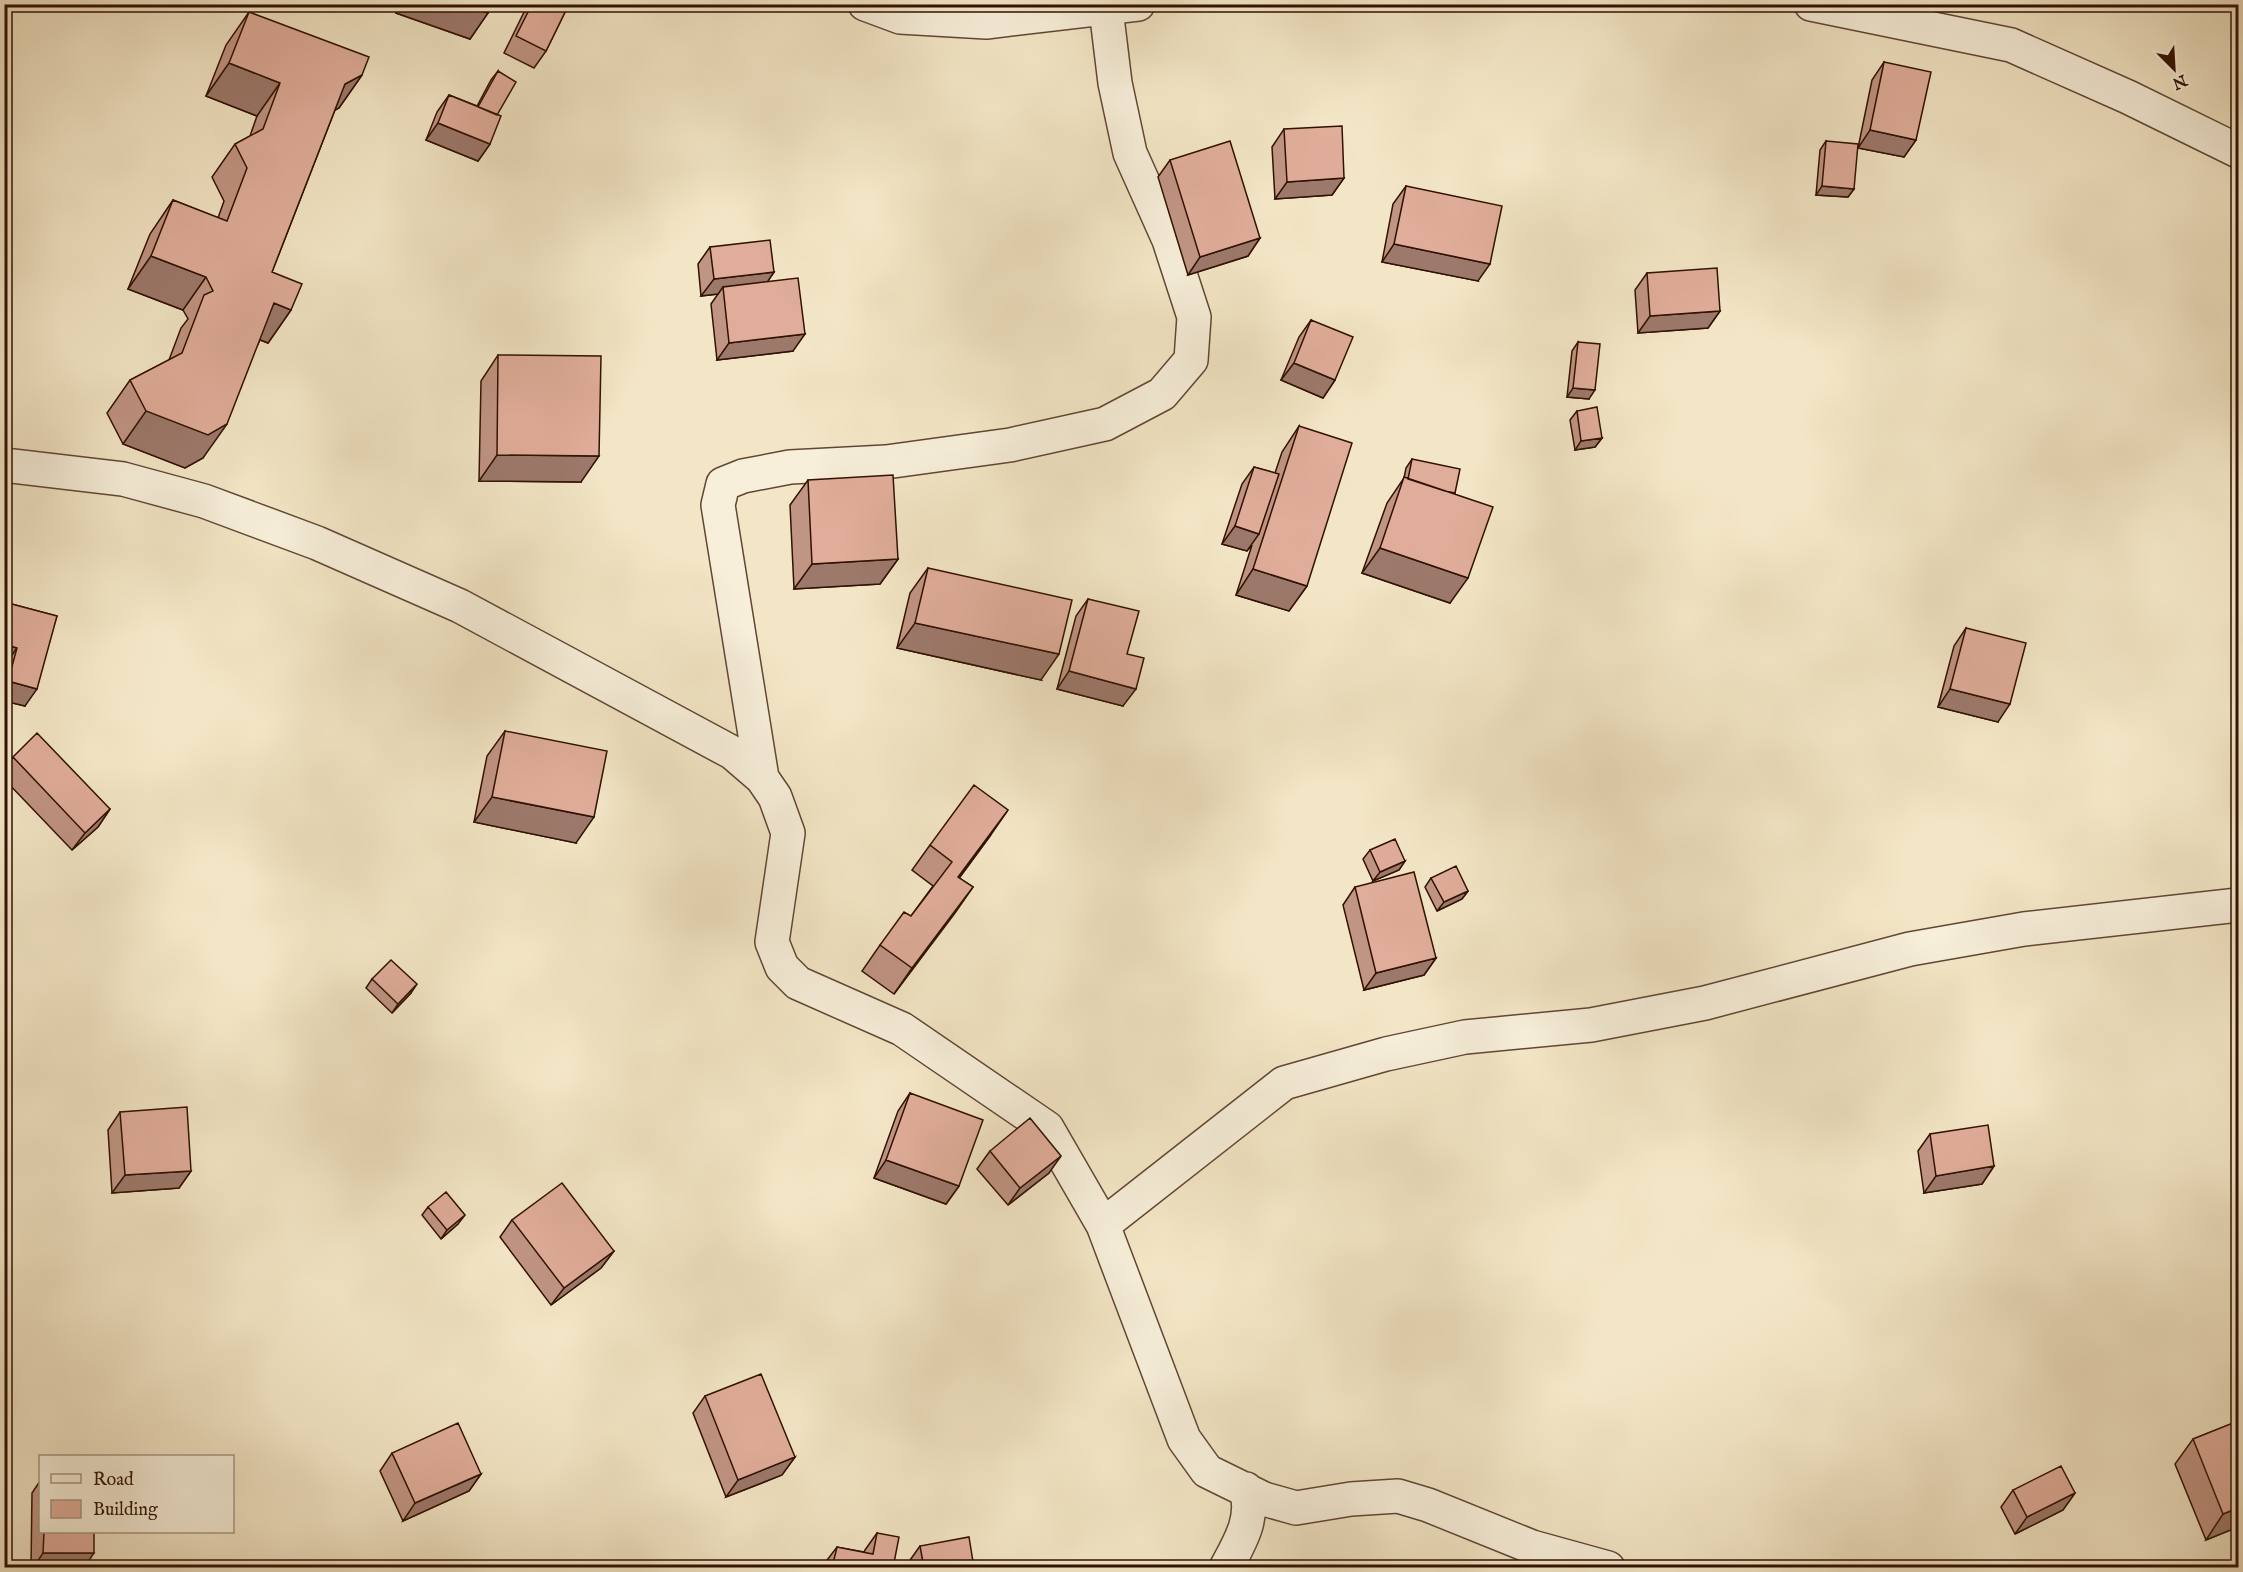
<svg xmlns="http://www.w3.org/2000/svg" width="2243" height="1572" viewBox="0 0 2243 1572" font-family="'IM FELL English',serif">
<rect width="100%" height="100%" fill="#f3e6c6"/>
<filter id="stains"><feTurbulence type="fractalNoise" baseFrequency=".00333" numOctaves="4"/><feColorMatrix values="0 0 0 0 .2 0 0 0 0 .09 0 0 0 0 .02 0 0 0 .5 -.17"/></filter>
<radialGradient id="worn" r=".72"><stop offset=".6" stop-color="#630" stop-opacity="0"/><stop offset="1" stop-color="#630" stop-opacity=".3"/></radialGradient>
<g fill="none" stroke-linecap="round" stroke-linejoin="round">
<defs>
<path id="minor" d="M865 4 900 17 986 22 1138 4
M1811 4 2011 45 2128 97 2238 151
M4 465 123 479 204 501 317 543 460 606 733 753 762 778 775 797 788 833 772 942 782 967 798 983 902 1029 1047 1128 1103 1225 1184 1439 1207 1471 1264 1499 1296 1508 1351 1499 1398 1496 1428 1505 1532 1547 1608 1568
M762 778 718 505 723 484 743 476 790 467 886 462 1010 445 1105 424 1162 394 1191 360 1194 317 1169 240 1130 153 1115 83 1106 9
M1103 1225 1284 1083 1386 1054 1465 1037 1591 1025 1705 1003 1910 949 2024 929 2238 905
M1226 1568C1240 1542 1255 1518 1246 1489"/>
</defs>
<use href="#minor" stroke="#614634" stroke-width="36"/>
<use href="#minor" stroke="#f7efda" stroke-width="33"/>
</g>
<path fill="#c19584" stroke="#301103" stroke-width="1.5" d="M399 4H491L488 13 470 39 396 13Z
M528 4H569L546 51 534 68 504 53Z
M249 12 362 75 339 108 335 110 272 272 291 310 268 343 260 340 203 458 185 468 123 444 107 413 130 380 169 360 181 328 188 319 183 310 128 289 150 234 173 200 218 218 224 201 212 177 235 144 250 136 257 116 206 96 226 45Z
M1884 62 1916 140 1904 157 1858 148 1872 80Z
M498 71 497 115 490 144 478 161 426 140 437 112 449 95 477 106 491 80Z
M1284 129 1344 178 1332 195 1275 199 1272 147Z
M1826 141 1854 189 1848 197 1816 195 1820 150Z
M1170 160 1260 238 1248 256 1188 275 1158 177Z
M1406 186 1478 281 1382 262 1393 204Z
M710 247 774 272 767 282 793 351 717 360 711 304 718 294 701 296 698 264Z
M1647 273 1720 311 1708 328 1638 333 1635 290Z
M1311 320 1335 380 1323 398 1281 380 1299 337Z
M1578 342 1589 399 1567 397 1572 351Z
M498 355 581 482 479 481 481 381Z
M1577 411 1602 438 1595 447 1575 450 1570 420Z
M1299 426 1307 586 1289 611 1236 595 1252 545 1247 551 1222 544 1242 484 1254 467 1275 473 1282 452Z
M1412 459 1455 493 1450 603 1362 573 1387 503 1404 478 1406 468Z
M808 480 898 559 880 584 794 589 790 505Z
M928 568 1041 680 897 648 910 593Z
M1088 599 1127 654 1123 706 1057 689 1076 616Z
M4 602 57 616 25 706 4 701Z
M1966 628 1998 722 1938 707 1954 646Z
M505 731 576 843 474 822 487 756Z
M13 757 110 809 98 827 72 850 4 779V769Z
M990 836 959 878 973 887 894 994 862 971 880 945 911 916 933 886 912 870 930 845Z
M1370 850 1405 861 1399 870 1373 881 1363 859Z
M1431 878 1468 891 1462 899 1437 911 1425 887Z
M1355 887 1436 958 1424 975 1364 990 1343 905Z
M372 979 411 993 392 1013 366 988Z
M910 1093 959 1186 946 1204 874 1178 898 1111Z
M120 1112 191 1171 179 1188 112 1193 108 1130Z
M1930 1134 1994 1166 1982 1184 1924 1193 1918 1151Z
M990 1151 1049 1173 1008 1205 977 1169Z
M428 1207 458 1224 441 1239 422 1215Z
M512 1220 614 1251 601 1268 551 1305 500 1237Z
M705 1396 795 1457 782 1475 726 1497 693 1413Z
M2238 1421V1527L2206 1540 2175 1464 2193 1439Z
M392 1453 481 1474 469 1491 403 1521 380 1471Z
M40 1481V1532H94L84 1568H31L32 1493Z
M2013 1490 2075 1493 2063 1510 2015 1534 2001 1507Z
M877 1533 893 1568H824V1564L837 1547 864 1552 865 1550Z
M920 1546 974 1568H909L908 1563Z"/>
<path fill="#9d796c" stroke="#301103" stroke-width="1.5" d="M402 4H462L488 13 470 39 396 13Z
M229 63 280 83 257 116 206 96Z
M362 75 339 108 322 117 345 84Z
M438 123 490 144 478 161 426 140Z
M1870 130 1916 140 1904 157 1858 148Z
M1344 178 1332 195 1275 199 1287 182Z
M1822 186 1854 189 1848 197 1816 195Z
M1260 238 1248 256 1188 275 1200 257Z
M1394 244 1490 264 1478 281 1382 262Z
M151 256 206 277 183 310 128 289Z
M774 272 762 290 723 287 718 294 701 296 714 279Z
M274 303 291 310 268 343 251 336Z
M1720 311 1708 328 1638 333 1650 316Z
M805 334 793 351 717 360 729 343Z
M1294 363 1335 380 1323 398 1281 380Z
M1573 388 1595 390 1589 399 1567 397Z
M146 411 227 424 203 458 185 468 123 444Z
M1602 438 1595 447 1575 450 1581 441Z
M497 455 599 456 581 482 479 481Z
M1235 526 1259 534 1247 551 1222 544Z
M1380 548 1468 578 1450 603 1362 573Z
M898 559 880 584 794 589 812 564Z
M1253 569 1307 586 1289 611 1236 595Z
M915 623 1059 654 1041 680 897 648Z
M4 644 17 648 5 665H4Z
M1069 671 1136 689 1123 706 1057 689Z
M8 681 37 689 25 706 4 701V686Z
M1950 689 2010 704 1998 722 1938 707Z
M492 797 594 817 576 843 474 822Z
M110 809 98 827 72 850 85 833Z
M1008 810 990 836 941 903 958 877Z
M1405 861 1399 870 1373 881 1380 872Z
M973 887 955 913 894 994 912 968Z
M1468 891 1462 899 1437 911 1444 902Z
M1436 958 1424 975 1364 990 1376 973Z
M417 984 411 993 392 1013 398 1004Z
M1061 1156 1049 1173 1008 1205 1020 1188Z
M886 1160 959 1186 946 1204 874 1178Z
M1994 1166 1982 1184 1924 1193 1936 1176Z
M191 1171 179 1188 112 1193 125 1175Z
M465 1215 458 1224 441 1239 447 1230Z
M614 1251 601 1268 551 1305 564 1288Z
M795 1457 782 1475 726 1497 738 1480Z
M481 1474 469 1491 403 1521 415 1503Z
M2075 1493 2063 1510 2015 1534 2027 1517Z
M2238 1508V1527L2206 1540 2223 1514Z
M43 1553H94L84 1568H33Z
M869 1565 882 1568H867Z"/>
<path fill="#e0ad9a" stroke="#301103" stroke-width="1.5" d="M462 4H491L488 13Z
M532 4H569L546 51 516 36Z
M249 12 369 57 362 75 345 84 272 272 302 284 291 310 274 303 227 424 208 435 146 411 130 380 182 353 204 295 213 291 206 277 151 256 173 200 227 221 247 168 235 144 263 129 280 83 229 63Z
M1884 62 1931 72 1916 140 1870 130Z
M498 71 516 82 497 115 478 107Z
M449 95 501 116 490 144 438 123Z
M1342 126 1344 178 1287 182 1284 129Z
M1230 141 1260 238 1200 257 1170 160Z
M1826 141 1858 144 1854 189 1822 186Z
M1406 186 1502 206 1490 264 1394 244Z
M770 240 774 272 714 279 710 247Z
M1717 268 1720 311 1650 316 1647 273Z
M798 278 805 334 729 343 723 287Z
M1311 320 1353 337 1335 380 1294 363Z
M1578 342 1600 344 1595 390 1573 388Z
M498 355 601 356 599 456 497 455Z
M1597 407 1602 438 1581 441 1577 411Z
M1299 426 1352 443 1307 586 1253 569Z
M1412 459 1460 469 1455 493 1445 491 1408 479Z
M1254 467 1279 474 1259 534 1235 526Z
M893 475 898 559 812 564 808 480Z
M1404 477 1493 507 1468 578 1380 548Z
M928 568 1072 600 1059 654 915 623Z
M1088 599 1139 611 1127 654 1144 658 1136 689 1069 671Z
M4 602 57 616 37 689 8 681 17 648 4 644Z
M1966 628 2026 643 2010 704 1950 689Z
M505 731 607 751 594 817 492 797Z
M37 733 110 809 85 833 13 757Z
M974 785 1008 810 958 877 973 887 912 968 880 945 904 912 911 916 952 862 930 845Z
M1395 839 1405 861 1380 872 1370 850Z
M1456 866 1468 891 1444 902 1431 878Z
M1414 872 1436 958 1376 973 1355 887Z
M391 960 417 984 398 1004 372 979Z
M910 1093 983 1120 959 1186 886 1160Z
M187 1107 191 1171 125 1175 120 1112Z
M1030 1118 1061 1156 1020 1188 990 1151Z
M1988 1125 1994 1166 1936 1176 1930 1134Z
M562 1183 614 1251 564 1288 512 1220Z
M446 1192 465 1215 447 1230 428 1207Z
M761 1374 795 1457 738 1480 705 1396Z
M2238 1421V1508L2223 1514 2193 1439Z
M458 1423 481 1474 415 1503 392 1453Z
M2061 1466 2075 1493 2027 1517 2013 1490Z
M44 1532H94V1553H43Z
M877 1533 899 1537 893 1568H882L869 1565 868 1568H832L837 1547 873 1554Z
M969 1537 974 1568H924L920 1546Z
M126 1563 127 1568H99Z"/>
<rect width="2243" height="1572" fill="none" stroke="#f3e6c6" stroke-width="24"/>
<rect x="6" y="6" width="2231" height="1560" fill="none" stroke="#301103" stroke-width="3"/>
<rect x="12" y="12" width="2219" height="1548" fill="none" stroke="#301103" stroke-width="1.5"/>
<rect x="39" y="1455" width="195" height="78" fill="#f7efda" stroke="#a79684" stroke-width="1.5"/>
<rect x="51" y="1474" width="30" height="9" fill="#f7efda" stroke="#a79684" stroke-width="1.5"/>
<text x="93" y="1485" font-size="18" fill="#301103">Road</text>
<rect x="51" y="1500" width="30" height="18" fill="#e0ad9a" stroke="#a79684" stroke-width="1.5"/>
<text x="93" y="1515" font-size="18" fill="#301103">Building</text>
<g transform="translate(2174 69) rotate(156)" stroke="#f7efda" stroke-width="4.5" paint-order="stroke">
<path d="M0-4.5L10 22L0 15L-10 22Z" fill="#301103"/>
<text y="-9" font-size="16" font-weight="bold" text-anchor="middle" fill="#301103">N</text>
</g>
<rect width="100%" height="100%" filter="url(#stains)"/>
<rect width="100%" height="100%" fill="url(#worn)"/>
</svg>
